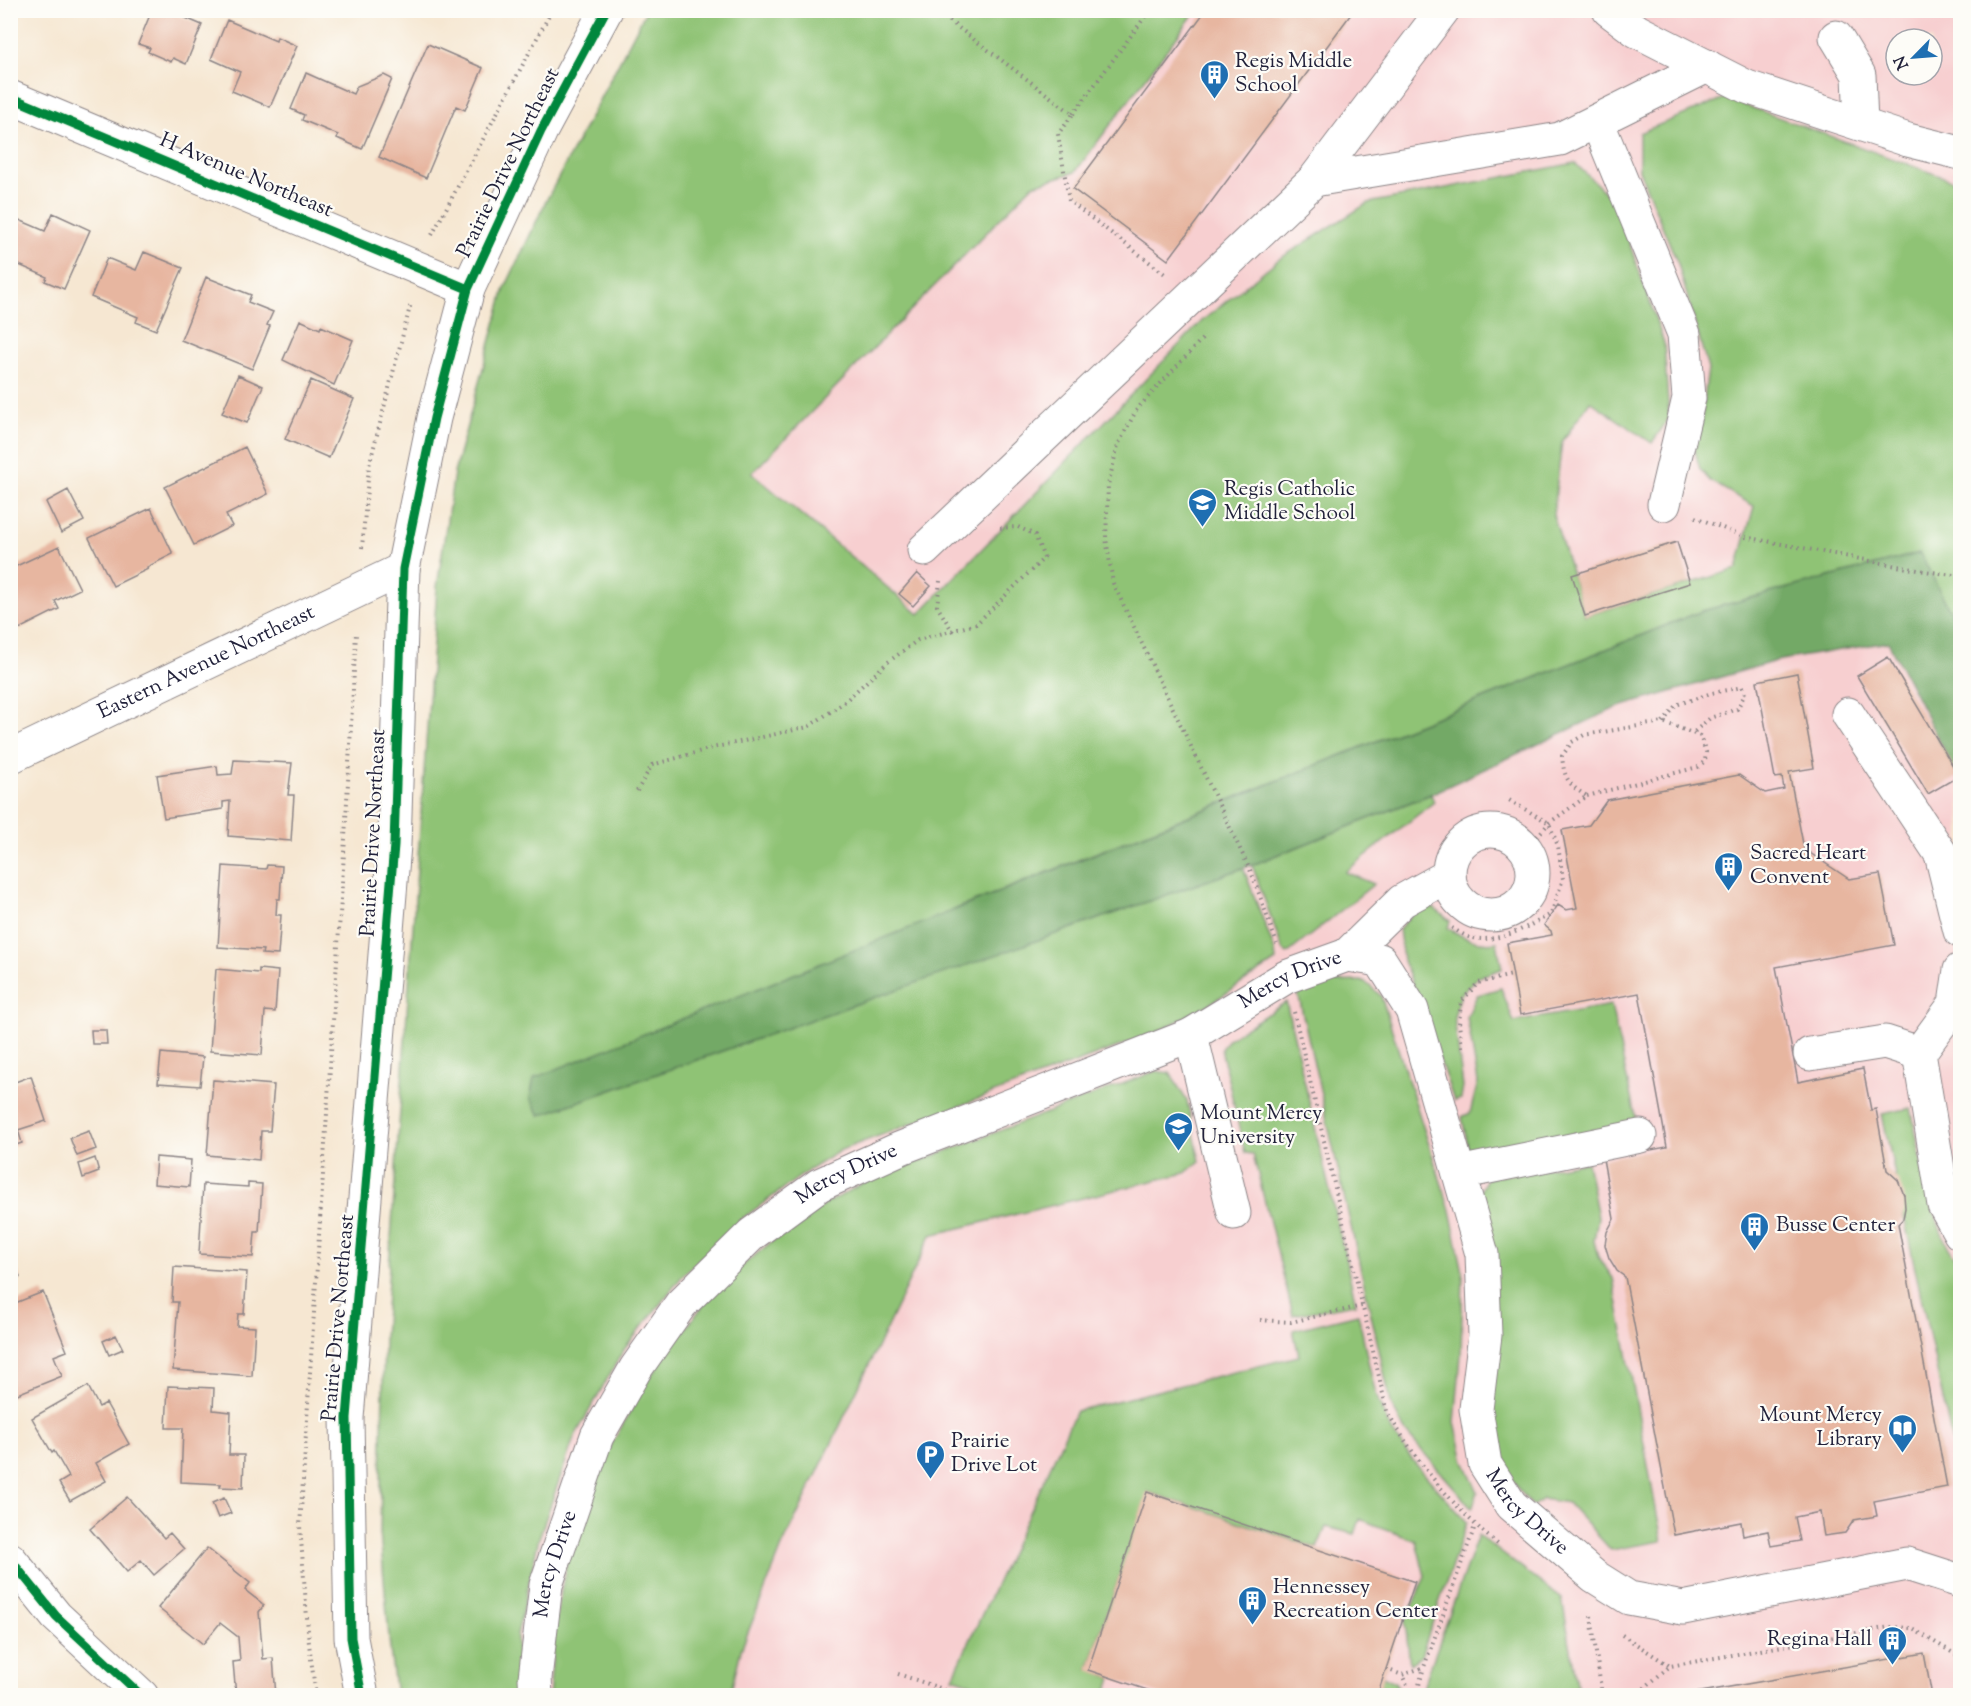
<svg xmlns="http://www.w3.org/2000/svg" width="1971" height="1706" viewBox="0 0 1971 1706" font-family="'Sorts Mill Goudy',serif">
<rect width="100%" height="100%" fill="#fdfcf7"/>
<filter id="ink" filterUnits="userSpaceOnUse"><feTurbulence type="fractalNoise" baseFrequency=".0167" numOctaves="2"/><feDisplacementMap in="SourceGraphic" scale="12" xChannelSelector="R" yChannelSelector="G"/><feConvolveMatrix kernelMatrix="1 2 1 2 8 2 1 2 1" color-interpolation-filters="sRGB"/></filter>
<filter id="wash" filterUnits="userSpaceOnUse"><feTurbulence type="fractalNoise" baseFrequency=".008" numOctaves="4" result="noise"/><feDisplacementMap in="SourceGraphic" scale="24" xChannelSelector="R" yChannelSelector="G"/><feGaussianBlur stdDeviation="1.35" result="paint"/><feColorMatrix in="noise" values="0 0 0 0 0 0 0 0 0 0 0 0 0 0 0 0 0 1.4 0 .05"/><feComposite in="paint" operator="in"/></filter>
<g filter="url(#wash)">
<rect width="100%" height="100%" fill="#f6e7d2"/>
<path fill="#f7cfd0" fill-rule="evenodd" d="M646 11H1960V1695L396 1696 390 1649 380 1533 384 1337 437 587 454 473 505 288 546 201ZM1896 39H1932V75H1896Z"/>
<path fill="#8fc375" stroke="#587258" stroke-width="1.5" d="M646 11H1196L1075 172 1033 185 752 473 919 614 1203 320 1279 259 1368 203 1575 163 1615 202 1664 343 1669 418 1652 443 1590 401 1562 442 1553 515 1585 616 1737 569 1754 506 1710 481 1700 469 1695 451 1701 423 1708 369 1678 264 1639 170V133L1725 98 1960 183V630L1920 553 1702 611 958 908 540 1115 1243 867 1275 951 1276 961 1208 1005 1155 1033 841 1150 809 1170 743 1218 683 1275 623 1351 574 1438 539 1538 517 1635V1695L396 1696 390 1649 380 1533 384 1337 437 587 454 473 505 288 546 201Z
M1431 794 1434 802 1345 872 1374 884 1287 954 1282 948 1252 865Z
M1434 908 1450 921 1448 928C1464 938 1478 945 1497 942L1502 969 1478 977 1461 994 1454 1017 1463 1087 1461 1099 1454 1101 1416 992 1403 961 1399 929 1416 910Z
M1364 981 1381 996 1450 1210 1463 1272 1461 1355 1455 1422 1464 1461 1478 1492 1472 1508 1404 1430 1391 1403 1298 993 1313 982Z
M1501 988 1514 1022 1611 1005 1637 1125 1480 1160 1469 1153 1462 1117 1470 1113 1478 1082 1467 1017 1477 995Z
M1286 1002 1356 1304 1293 1315 1253 1154 1245 1153 1221 1049 1228 1039Z
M1156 1071 1170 1073 1187 1101 1200 1161 1185 1173 931 1235 782 1547 741 1650 730 1695 549 1696 556 1618 569 1551 606 1454 650 1377 701 1308 737 1270 798 1220 863 1183Z
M1911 1108C1919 1147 1932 1236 1960 1263V1479L1882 1114Z
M1587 1162 1598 1217 1594 1241 1598 1257 1613 1278 1662 1541 1611 1550 1568 1503 1542 1499 1533 1506 1519 1491 1494 1447 1481 1190 1487 1178Z
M1358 1314C1367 1350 1372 1397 1391 1429 1410 1462 1442 1493 1467 1522L1421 1656 1410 1664 1405 1622 1425 1576 1416 1541 1360 1519 1355 1534 1326 1527 1317 1548 1148 1492 1088 1669 1112 1678 1106 1695H1007L953 1677 1076 1411 1299 1356 1293 1330Z
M1478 1535 1562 1599 1579 1695H1424V1685Z
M1383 1676 1395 1682 1402 1695 1377 1696Z"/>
<path fill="#73a966" stroke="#4a6650" stroke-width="1.5" d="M1920 553 1960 630V781L1888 642 1776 661 1616 708 1431 794 1252 865 540 1115 530 1098 534 1078 1702 611Z"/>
<g id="blocks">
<path fill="#e7b6a0" d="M152 10H167L202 25 186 64 173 58 171 62 148 52 150 48 138 44Z
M1206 10H1354L1168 260 1073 189Z
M227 20 276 41 277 37 297 46 270 107 232 91 240 72 211 59Z
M428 44 483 68 465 110 456 106 426 178 379 157Z
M306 73 353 94 357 86 384 75 392 79 362 149 337 138 338 135 302 120 304 115 291 109Z
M53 213 90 230 64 289 45 281 47 277 10 261V233L17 219 45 231Z
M144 252 183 268 156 330 136 322 138 317 91 297 107 258 136 270Z
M206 277 251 295 248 302 273 312 267 325 270 326 252 369 181 340Z
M300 320 320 329 321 326 353 340 334 385 283 360Z
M238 375 263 386 247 423 222 413Z
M311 380 354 399 329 458 285 439Z
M245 447 268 494 226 515 232 526 194 545 165 487Z
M68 490 84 521 61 533 46 502Z
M151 508 173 554 147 567 148 569 113 586 89 538Z
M1677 542 1690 583 1585 616 1572 575Z
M59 546 80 589 55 601 59 609 19 629 10 611V569Z
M917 573 931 586 913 606 899 594Z
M1888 657 1959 776 1928 794 1857 676Z
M1797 673 1814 768 1789 772 1804 849 1849 879 1880 874 1894 945 1776 967 1798 1082 1863 1069 1871 1110 1876 1109 1887 1170 1898 1180 1904 1195 1905 1208 1903 1219 1898 1224 1947 1487 1874 1501 1877 1516 1854 1520 1845 1533 1824 1536 1820 1512 1795 1517 1800 1541 1771 1546 1768 1531 1743 1536 1741 1522 1674 1535 1625 1277 1617 1271 1609 1258 1605 1245 1607 1232 1614 1219 1603 1159 1667 1147 1639 993 1520 1015 1507 943 1552 935 1551 931 1544 925 1558 905 1566 910 1577 908 1562 830 1589 825 1607 800 1739 775 1765 793 1784 789 1782 777 1775 778 1757 681Z
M234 760 292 763 288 795H294L291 841 228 836 230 801 223 802V809L164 818 157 775 217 766 218 775 232 774Z
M267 865 282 866 280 899H277L276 915H281L278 955 262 954 263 950 218 947 223 866 266 869Z
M216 969 259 973V969L278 971 275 1012 265 1011 262 1055 210 1051Z
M91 1030H106L107 1044H92Z
M161 1053 203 1057 200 1086 158 1083Z
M31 1076 46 1121 18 1130 22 1143 10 1147V1084Z
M213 1080 274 1085 270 1131H261L259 1160 207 1155Z
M89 1131 96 1149 77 1156 70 1138Z
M156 1157 191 1160 189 1187 154 1184Z
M95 1158 99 1172 83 1178 79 1164Z
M248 1183 262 1184 259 1232H255L253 1257 199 1254 203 1184 248 1187Z
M10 1254 20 1277 10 1281Z
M174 1267 247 1272 244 1314H238L237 1326 255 1327 252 1376 173 1370 178 1302H172Z
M43 1292 67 1351 54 1356 62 1376 10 1397V1305Z
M116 1335 123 1349 109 1355 103 1341Z
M88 1386 99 1407 106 1403 129 1444 96 1463 106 1481 70 1501 59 1483 69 1477 54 1451 52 1453 32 1418Z
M168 1386 214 1388 213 1410 231 1412 229 1455H244L243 1488 220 1487 221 1484 181 1482 183 1428H166Z
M1147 1492 1415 1582 1377 1696H1165L1088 1670Z
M127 1497 164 1538 170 1533 184 1549 154 1575 141 1560 127 1572 90 1529Z
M224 1498 231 1513 218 1518 212 1503Z
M207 1548 250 1583 245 1590 264 1605 259 1612 263 1659 273 1658 276 1696H236L233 1662 240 1661 238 1637 220 1623 203 1644 158 1608Z
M1924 1653 1932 1696H1690V1694Z"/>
</g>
</g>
<g filter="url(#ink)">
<use href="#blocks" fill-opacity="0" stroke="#8c8486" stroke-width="1.5"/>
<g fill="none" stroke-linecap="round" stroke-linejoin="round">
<defs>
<g id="minor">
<path d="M1609 10 1637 31 1747 87 1908 140 1960 153"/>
<path d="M1836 37 1859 75 1861 124"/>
<path d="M10 97 468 289"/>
<path d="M1597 121 1684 334 1689 398 1664 504"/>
<path d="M1314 180 1443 10"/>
<path d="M924 550 1314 180 1560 139 1707 66"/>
<path d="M1848 714 1941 854 1960 931"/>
<path id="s1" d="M10 757 403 569"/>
<circle cx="1491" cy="873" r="42"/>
<path d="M1347 955 1402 901 1449 875"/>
<path d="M1191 1035 1234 1213"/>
<path d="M1919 1053 1944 1205 1960 1233"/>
<path d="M1919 1053 1955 1004 1960 970"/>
<path d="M1810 1054 1885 1042 1919 1053"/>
<path d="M1459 1173 1640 1136"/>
<path d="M10 1559 56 1616 142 1696"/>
<path d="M362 1696 351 1638 347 1418 394 845 403 569 434 418 468 289 541 131 606 10"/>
<path id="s2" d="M536 1696 535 1678 546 1585 597 1436 636 1368 681 1304 752 1234 819 1185 901 1148 1191 1035 1286 977 1347 955 1380 960 1412 1010 1482 1254 1485 1335 1476 1409 1485 1464 1511 1505 1594 1576 1629 1598 1683 1608 1907 1564 1960 1581"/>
</g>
</defs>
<use href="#minor" stroke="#8c8486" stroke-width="35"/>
<path stroke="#8c8486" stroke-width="4" stroke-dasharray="1.5 4.5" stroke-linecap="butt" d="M935 10 1073 114 1058 134 1069 201 1165 274
M1073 114 1150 10
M432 235 552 10
M1202 339 1137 409 1118 445 1108 485 1106 538 1113 583 1252 874 1277 944
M1695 517 1745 537 1918 570 1960 576
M362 548 369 466 411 303
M940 581 937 606 953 632
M1663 722 1676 705 1712 693 1742 687 1745 694 1737 709 1710 718 1693 733
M637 791 652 765 712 748 808 727 842 704 888 662 918 640 976 624 1044 558 1035 535 1018 527 999 528
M1525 850 1549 823 1587 796C1568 785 1564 778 1562 756L1572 742 1584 735 1663 722 1700 736 1706 752 1705 761 1698 767 1587 796
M1452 928C1457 931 1463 935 1469 937 1496 945 1528 927 1551 914L1563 879 1558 846 1549 823 1509 800
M1294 1012 1387 1411C1413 1458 1457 1512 1500 1546
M1462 1047 1459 1024 1461 1002 1478 983 1512 975
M1260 1320 1291 1322 1362 1306
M1591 1616 1602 1696
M1622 1635 1670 1666
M1386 1669 1402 1675
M898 1674 964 1696
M316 1696 309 1644 300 1526 345 838 356 633
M1412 1696 1402 1675 1424 1667 1475 1526
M1416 1696 1424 1667
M1635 1696 1670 1666 1890 1627 1911 1628 1960 1657"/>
<use href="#minor" stroke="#fff" stroke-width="33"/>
<defs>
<path id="cycleway" d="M10 97 468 289
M10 1559 56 1616 142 1696
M362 1696 351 1638 347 1418 394 845 403 569 434 418 468 289 541 131 606 10"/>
</defs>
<use href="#cycleway" stroke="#fdfcf7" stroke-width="13"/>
<use href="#cycleway" stroke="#00873e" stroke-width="9"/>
</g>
</g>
<defs>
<symbol id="building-pin" viewBox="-11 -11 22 30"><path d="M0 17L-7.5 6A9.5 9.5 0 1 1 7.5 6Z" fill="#1f6fb2" stroke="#fdfcf7"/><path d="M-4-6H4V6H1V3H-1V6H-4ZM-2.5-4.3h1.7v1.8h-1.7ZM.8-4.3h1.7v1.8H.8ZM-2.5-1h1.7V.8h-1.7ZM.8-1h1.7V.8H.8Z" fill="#fff"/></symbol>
<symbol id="school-pin" viewBox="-11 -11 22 30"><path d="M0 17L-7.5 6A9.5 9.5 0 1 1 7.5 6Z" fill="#1f6fb2" stroke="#fdfcf7"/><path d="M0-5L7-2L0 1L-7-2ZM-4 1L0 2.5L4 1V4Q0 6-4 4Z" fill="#fff"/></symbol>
<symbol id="university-pin" viewBox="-11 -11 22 30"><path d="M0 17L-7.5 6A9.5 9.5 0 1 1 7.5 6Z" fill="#1f6fb2" stroke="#fdfcf7"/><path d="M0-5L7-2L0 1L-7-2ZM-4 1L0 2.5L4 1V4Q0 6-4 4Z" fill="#fff"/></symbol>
<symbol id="library-pin" viewBox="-11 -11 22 30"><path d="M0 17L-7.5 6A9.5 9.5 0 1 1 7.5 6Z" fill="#1f6fb2" stroke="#fdfcf7"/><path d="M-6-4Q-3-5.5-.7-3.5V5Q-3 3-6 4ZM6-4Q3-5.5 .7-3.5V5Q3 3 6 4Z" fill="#fff"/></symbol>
<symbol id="parking-pin" viewBox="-11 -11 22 30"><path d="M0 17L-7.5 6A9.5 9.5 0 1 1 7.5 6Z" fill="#1f6fb2" stroke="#fdfcf7"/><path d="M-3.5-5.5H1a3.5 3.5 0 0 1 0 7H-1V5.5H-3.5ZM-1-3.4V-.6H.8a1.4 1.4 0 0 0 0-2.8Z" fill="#fff"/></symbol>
</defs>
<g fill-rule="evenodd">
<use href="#building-pin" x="1198" y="58" width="33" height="45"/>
<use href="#school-pin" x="1186" y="486" width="33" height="45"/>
<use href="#building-pin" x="1712" y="850" width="33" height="45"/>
<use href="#university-pin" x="1162" y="1110" width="33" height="45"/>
<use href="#building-pin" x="1738" y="1210" width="33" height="45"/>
<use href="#library-pin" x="1886" y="1412" width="33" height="45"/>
<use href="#parking-pin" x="914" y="1438" width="33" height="45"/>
<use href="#building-pin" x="1236" y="1584" width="33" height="45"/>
<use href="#building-pin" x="1876" y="1624" width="33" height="45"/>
</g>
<g text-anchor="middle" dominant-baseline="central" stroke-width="4.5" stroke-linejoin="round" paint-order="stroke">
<g font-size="21" fill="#22223b" stroke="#fdfcf7" text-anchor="start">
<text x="1235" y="62">Regis Middle<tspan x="1235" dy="24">School</tspan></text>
<text x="1224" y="490">Regis Catholic<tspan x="1224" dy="24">Middle School</tspan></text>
<text x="1750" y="854">Sacred Heart<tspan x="1750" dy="24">Convent</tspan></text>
<text x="1200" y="1114">Mount Mercy<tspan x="1200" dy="24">University</tspan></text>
<text x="1776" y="1226">Busse Center</text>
<text x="1882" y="1416" text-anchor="end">Mount Mercy<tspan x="1882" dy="24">Library</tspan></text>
<text x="951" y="1442">Prairie<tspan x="951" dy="24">Drive Lot</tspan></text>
<text x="1273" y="1588">Hennessey<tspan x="1273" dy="24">Recreation Center</tspan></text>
<text x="1872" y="1640" text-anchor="end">Regina Hall</text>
</g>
<g font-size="21" fill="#22223b" stroke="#fdfcf7">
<text transform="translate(509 163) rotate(-64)">Prairie Drive Northeast</text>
<text transform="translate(246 176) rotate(23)">H Avenue Northeast</text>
<text stroke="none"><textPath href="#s1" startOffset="218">Eastern Avenue Northeast</textPath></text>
<text transform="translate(374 833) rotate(-87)">Prairie Drive Northeast</text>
<text stroke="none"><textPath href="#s2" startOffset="1124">Mercy Drive</textPath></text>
<text stroke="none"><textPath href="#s2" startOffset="638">Mercy Drive</textPath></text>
<text transform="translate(339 1318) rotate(-85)">Prairie Drive Northeast</text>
<text stroke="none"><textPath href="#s2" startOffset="1808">Mercy Drive</textPath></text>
<text stroke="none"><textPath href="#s2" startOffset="134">Mercy Drive</textPath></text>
</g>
</g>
<rect width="1971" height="1706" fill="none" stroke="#fdfcf7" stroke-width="36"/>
<g transform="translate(1914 57) rotate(245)"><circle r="28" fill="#fdfcf7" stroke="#a5a5ac" stroke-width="1.5"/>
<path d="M0-4.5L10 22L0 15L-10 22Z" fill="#1f6fb2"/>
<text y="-9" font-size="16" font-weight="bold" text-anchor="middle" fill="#22223b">N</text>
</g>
</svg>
